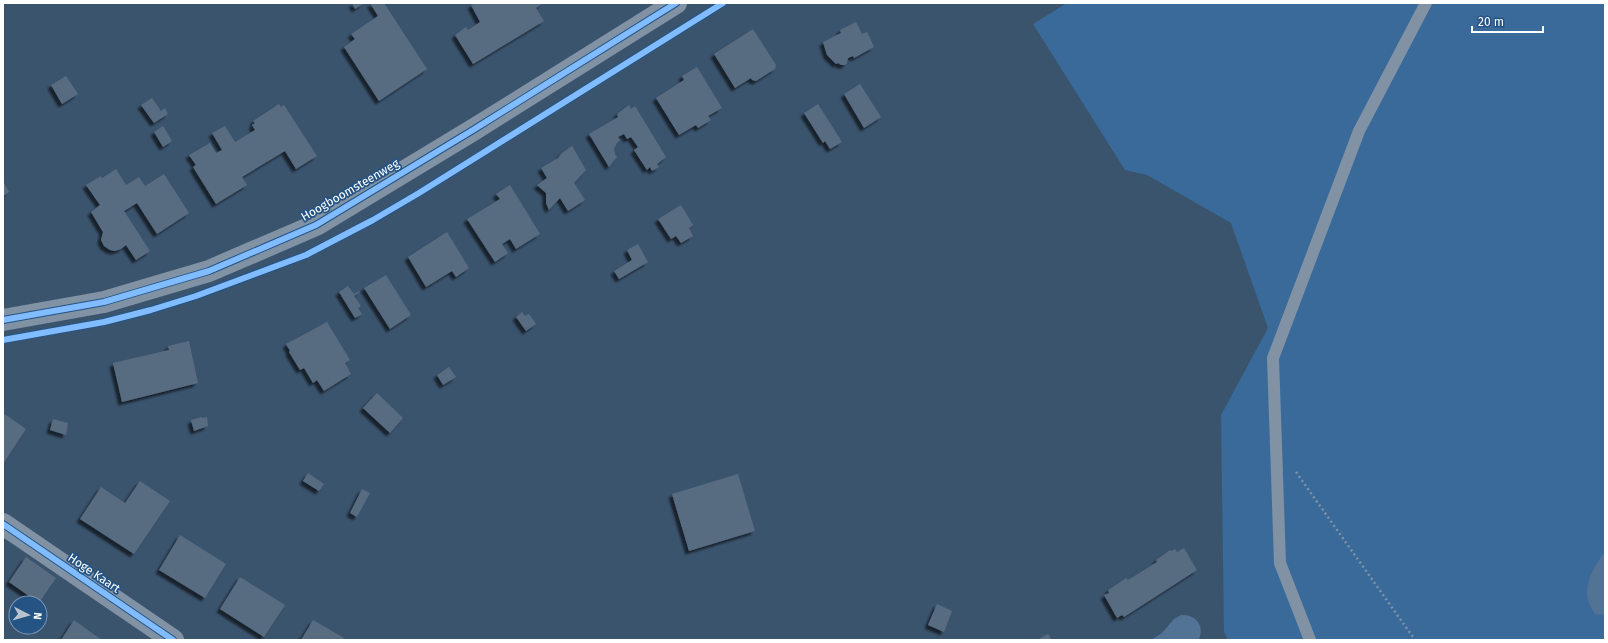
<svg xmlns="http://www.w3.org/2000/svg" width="1608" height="643" viewBox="0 0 1608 643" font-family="'Fira Sans',sans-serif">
<defs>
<filter id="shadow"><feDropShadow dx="-3.5" dy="3.5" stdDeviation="1" flood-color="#0009"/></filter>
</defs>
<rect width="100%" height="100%" fill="#3b546e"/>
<path fill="#396a9a" d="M1067 3H1605V640H1228L1224 632 1221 415 1268 328 1231 223 1147 175 1125 170 1033 24Z"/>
<path fill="#537394" d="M1605 551V615L1595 614C1578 592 1592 570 1605 551Z
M1181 615C1195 614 1205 625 1199 639L1197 640H1151L1162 633 1174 619Z"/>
<path fill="#586c81" filter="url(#shadow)" d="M352 3H364L355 9Z
M370 3H384L427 69 379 101 344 47 355 39 351 34 378 16Z
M475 3H543L536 8 544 21 473 64 455 35 466 27 468 30 480 22 471 5Z
M856 22 862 34 867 32 874 47 854 58 853 56 848 58 847 63 845 65H841L838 63 836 64 827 55 823 42 841 33 840 30Z
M753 29 776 65 775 69 756 81 752 80 751 78 735 88 714 54Z
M697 67 722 108 708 116 711 120 698 128 696 125 679 135 656 98 684 80 682 76Z
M66 76 78 94 62 104 51 85Z
M860 84 881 117 864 128 844 94Z
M152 98 161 111 165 108 168 114 154 123 141 105Z
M279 104 281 107 284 105 317 156 296 169 285 151 242 177 247 185 216 204 193 167 196 165 189 155 210 143 216 153 222 150 212 133 225 126 235 142 255 130 252 125 255 123 253 121Z
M818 104 842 142 830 149 825 141 823 143 804 113Z
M629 105 631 109 635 106 666 157 657 164 659 167 652 171 650 167 647 170 634 150 638 147 631 137 627 139 624 134 618 137 620 140 617 143 614 149 615 154 617 157 609 167 589 134 618 117 617 114Z
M163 126 172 141 163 147 154 132Z
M572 146 586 170 574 183 585 200 568 211 560 198 549 210 546 203V193L537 185 547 178 541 168 558 158 562 153Z
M116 169 126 185 139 177 145 186 164 174 189 213 157 234 137 203 124 211 150 251 136 260 126 245 121 249 115 251 110 250 104 246 101 240 103 232 91 212 100 205 86 185 101 176 102 178Z
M3 181 9 192 3 196Z
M510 185 540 234 516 249 510 239 502 244 508 253 495 262 467 219 500 199 496 194Z
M681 205 693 225 689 228 693 236 681 243 676 236 671 239 658 219Z
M447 232 469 268 456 277 452 271 426 287 408 257Z
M638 244 648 262 619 279 614 271 632 260 627 250Z
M386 275 411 315 390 329 364 288Z
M348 286 354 294 359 291 360 292 354 296 361 306 358 308 362 314 355 318 339 292Z
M522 312 525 316 529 314 536 324 526 331 516 317Z
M327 322 350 360 345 363 351 374 324 391 317 380 313 383 304 368 300 370 289 352 290 351 286 344Z
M189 341 198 383 122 402 113 363 169 350 168 346Z
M449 367 456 377 443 385 437 375Z
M377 393 403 418 390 433 363 408Z
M3 413 26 429 3 464Z
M202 417V418L207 417 208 426 194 431 191 420Z
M53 419 68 423 66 435 50 430Z
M308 473 324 484 319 491 303 481Z
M738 474 755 531 689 551 672 494Z
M140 481 170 501 134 554 80 519 101 487 125 503Z
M362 489 370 493 357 517 350 513Z
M180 535 226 564 205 598 159 570Z
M1184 548 1197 570 1124 617 1122 615 1117 618 1104 595 1109 593 1108 590 1126 578 1128 580 1157 562 1156 560 1170 550 1171 551 1175 549 1177 552Z
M26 557 56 578 39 603 9 582Z
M240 577 285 605 264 637 220 609Z
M937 604 952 611 944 632 928 625Z
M74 620 96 636 103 640H61Z
M313 620 344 638 342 640H301Z
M1048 634 1052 640H1037Z"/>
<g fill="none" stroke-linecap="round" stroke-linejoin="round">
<path stroke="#8192a4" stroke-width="2.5" stroke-dasharray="2 3" stroke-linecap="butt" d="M1296 472 1415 640"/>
<path stroke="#8192a4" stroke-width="12" d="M1310 640 1280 563 1273 358 1359 131 1426 3"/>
<path stroke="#8192a4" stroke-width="22" d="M3 524 173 640"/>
<path stroke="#8192a4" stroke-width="22" d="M3 320 104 302 209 271 316 225 473 130 676 3"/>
<defs>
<path id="cycleway" d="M3 320 104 302 209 271 316 225 473 130 676 3
M3 340 104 322 151 310 196 296 306 255 373 220 419 193 723 3
M3 524 173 640"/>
</defs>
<use href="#cycleway" stroke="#255484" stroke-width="8"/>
<use href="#cycleway" stroke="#80bcff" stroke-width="6"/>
</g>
<g text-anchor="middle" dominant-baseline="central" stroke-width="3.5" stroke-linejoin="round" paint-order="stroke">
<g font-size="12" fill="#fff" stroke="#255484">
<text transform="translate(350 190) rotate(-30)">Hoogboomsteenweg</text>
<text transform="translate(94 573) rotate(34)">Hoge Kaart</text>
</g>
</g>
<rect width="1608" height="643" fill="none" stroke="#ffffff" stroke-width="8"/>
<g transform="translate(28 615) rotate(96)"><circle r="19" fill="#255484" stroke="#7c98b5"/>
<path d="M0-3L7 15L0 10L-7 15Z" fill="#bac3cc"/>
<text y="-6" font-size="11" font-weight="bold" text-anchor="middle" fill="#ffffff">N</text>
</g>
<path d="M1472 26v6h71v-6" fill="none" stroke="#ffffff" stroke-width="2"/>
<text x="1478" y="26" font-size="12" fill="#ffffff" stroke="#255484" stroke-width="3" paint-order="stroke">20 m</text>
</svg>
